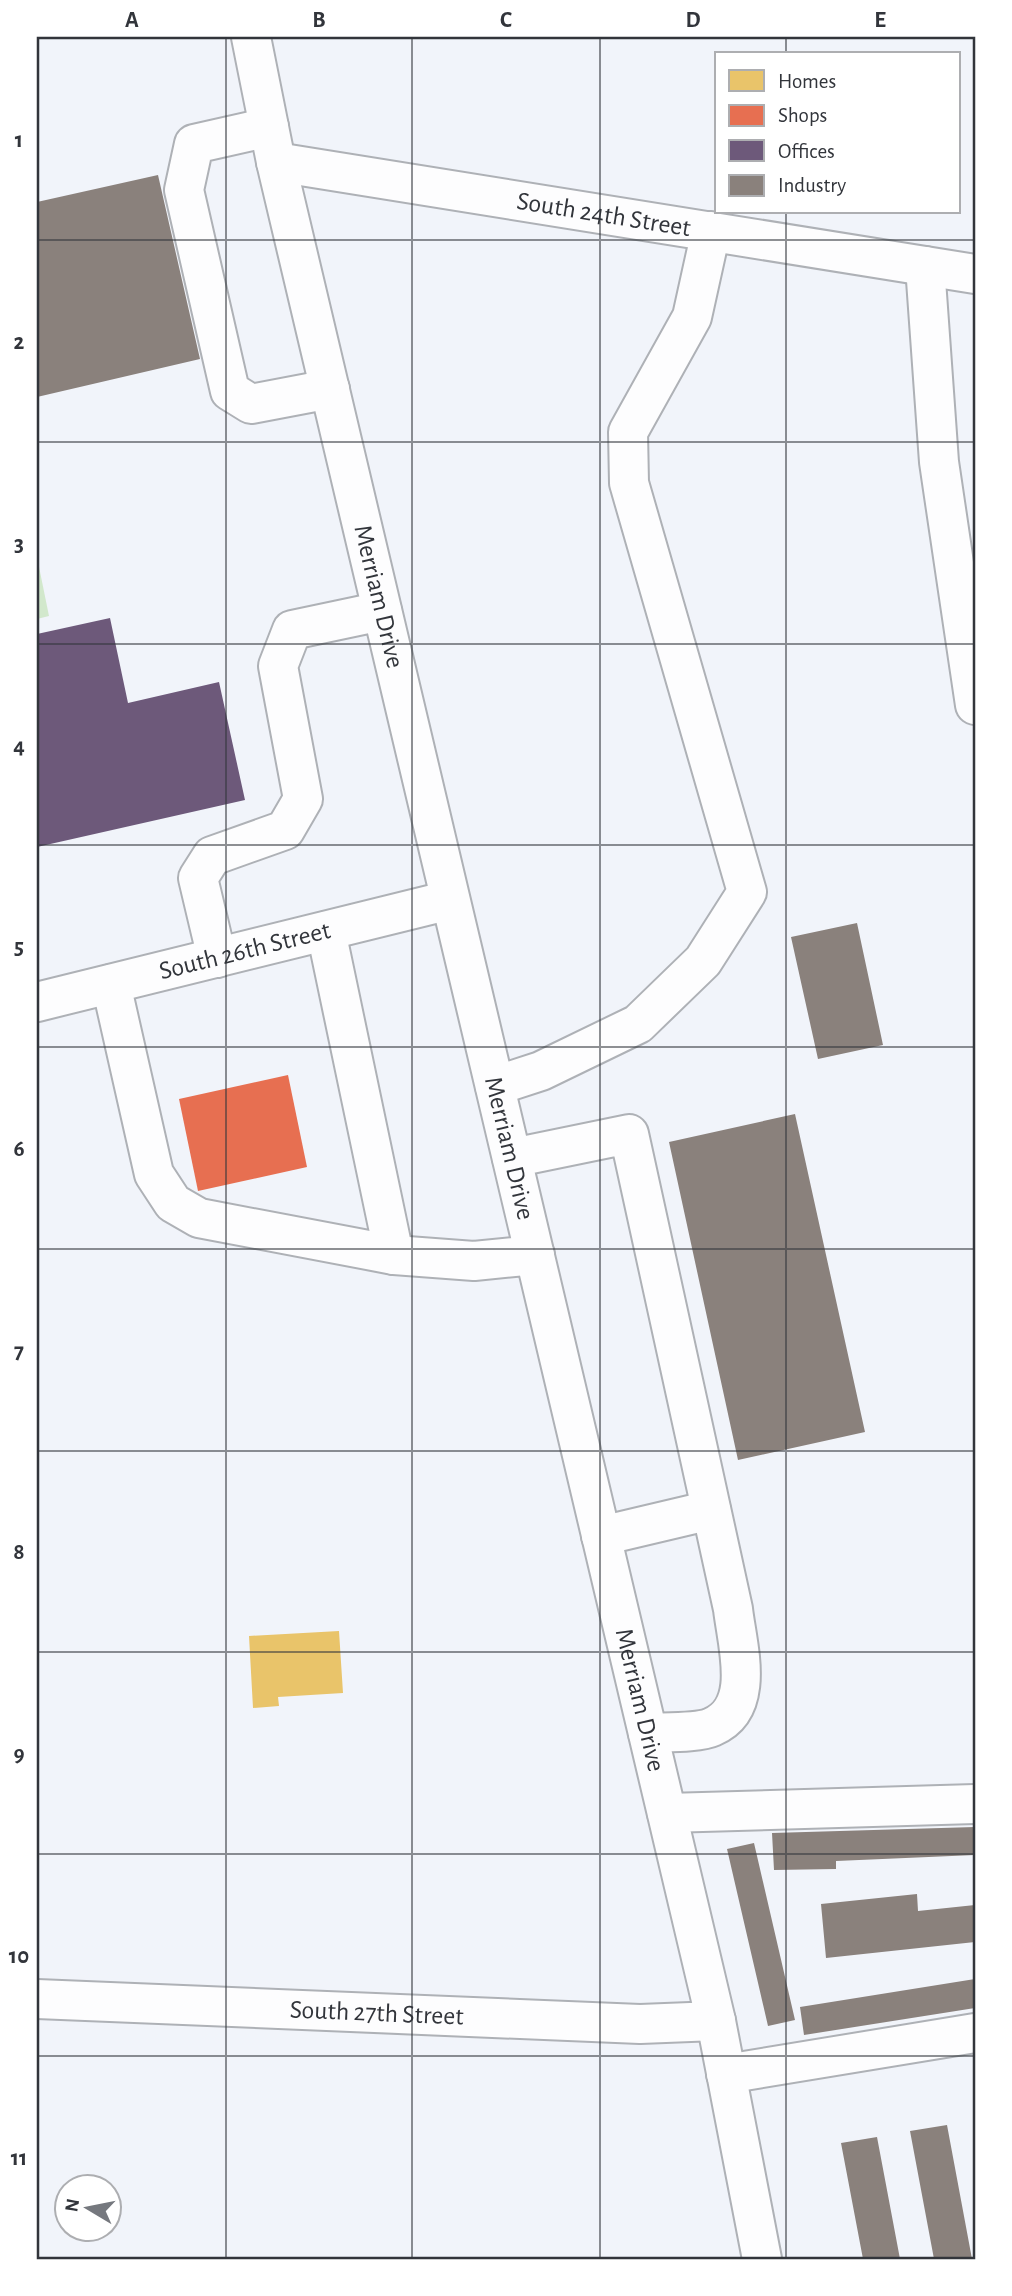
<svg xmlns="http://www.w3.org/2000/svg" width="1012" height="2296" viewBox="0 0 1012 2296" font-family="'Alegreya Sans',sans-serif">
<rect width="100%" height="100%" fill="#f1f4fa"/>
<path fill="#d2e8cc" d="M37 557 49 616 37 619Z"/>
<path fill="#e9c46a" d="M339 1631 343 1693 278 1697 279 1706 253 1708 249 1636Z"/>
<path fill="#e76f51" d="M288 1075 307 1167 198 1191 179 1099Z"/>
<path fill="#6d597a" d="M110 618 128 703 219 682 245 800 37 847V634Z"/>
<path fill="#8a817c" d="M158 175 200 359 37 397V202Z
M857 923 883 1045 818 1059 791 937Z
M795 1114 865 1432 738 1460 669 1142Z
M975 1827V1855L836 1861V1869L774 1870 772 1833Z
M754 1843 795 2020 768 2026 727 1849Z
M917 1894 918 1911 975 1905V1942L826 1958 821 1904Z
M975 1979V2008L804 2035 800 2007Z
M947 2125 972 2259H934L910 2131Z
M877 2137 900 2259H863L841 2143Z"/>
<g fill="none" stroke-linecap="round" stroke-linejoin="round">
<defs>
<g id="minor">
<path d="M269 127 194 144 184 190 230 391 251 404 330 389"/>
<path id="s1" d="M276 162 975 274"/>
<path d="M925 266 939 462 975 705"/>
<path d="M326 931 394 1255"/>
<path d="M217 958 198 878 212 856 285 830 303 799 278 666 292 630 382 611"/>
<path d="M111 984 154 1174 173 1203 199 1218 394 1255 474 1261 535 1255"/>
<path id="s2" d="M37 1002 450 900"/>
<path d="M495 1086 541 1071 638 1024 703 961 747 892 629 483 628 432 692 317 711 231"/>
<path d="M512 1158 629 1134 733 1609C737 1645 757 1708 712 1727 699 1733 664 1732 648 1733"/>
<path d="M601 1536 711 1510"/>
<path d="M667 1813 975 1804"/>
<path id="s3" d="M37 1999 640 2024 716 2021"/>
<path d="M726 2074 975 2033"/>
</g>
<g id="major">
<path id="s4" d="M251 37 276 162 716 2021 762 2259"/>
</g>
</defs>
<use href="#minor" stroke="#aeb1b6" stroke-width="42"/>
<use href="#major" stroke="#aeb1b6" stroke-width="42"/>
<use href="#minor" stroke="#fdfdfe" stroke-width="38"/>
<use href="#major" stroke="#fdfdfe" stroke-width="38"/>
</g>
<path fill="none" stroke="#32353b" stroke-width="2" stroke-opacity="0.55" d="M226 37V2259M412 37V2259M600 37V2259M786 37V54M786 212V2259M37 240H975M37 442H975M37 644H975M37 845H975M37 1047H975M37 1249H975M37 1451H975M37 1652H975M37 1854H975M37 2056H975"/>
<g text-anchor="middle" dominant-baseline="central" stroke-width="7" stroke-linejoin="round" paint-order="stroke">
<g font-size="26" fill="#32353b" stroke="#fff">
<text stroke="none"><textPath href="#s1" startOffset="332">South 24th Street</textPath></text>
<text stroke="none"><textPath href="#s4" startOffset="574">Merriam Drive</textPath></text>
<text stroke="none"><textPath href="#s2" startOffset="214">South 26th Street</textPath></text>
<text stroke="none"><textPath href="#s4" startOffset="1141">Merriam Drive</textPath></text>
<text stroke="none"><textPath href="#s4" startOffset="1708">Merriam Drive</textPath></text>
<text stroke="none"><textPath href="#s3" startOffset="340">South 27th Street</textPath></text>
</g>
</g>
<rect width="1012" height="2296" fill="none" stroke="#ffffff" stroke-width="77"/>
<rect x="715" y="52" width="245" height="161" fill="#ffffff" stroke="#adaeb1" stroke-width="2"/>
<rect x="729" y="70" width="35" height="21" fill="#e9c46a" stroke="#adaeb1" stroke-width="2"/>
<text x="778" y="88" font-size="21" fill="#32353b">Homes</text>
<rect x="729" y="105" width="35" height="21" fill="#e76f51" stroke="#adaeb1" stroke-width="2"/>
<text x="778" y="122" font-size="21" fill="#32353b">Shops</text>
<rect x="729" y="140" width="35" height="21" fill="#6d597a" stroke="#adaeb1" stroke-width="2"/>
<text x="778" y="158" font-size="21" fill="#32353b">Offices</text>
<rect x="729" y="175" width="35" height="21" fill="#8a817c" stroke="#adaeb1" stroke-width="2"/>
<text x="778" y="192" font-size="21" fill="#32353b">Industry</text>
<g transform="translate(88 2208) rotate(280)"><circle r="33" fill="#ffffff" stroke="#adaeb1" stroke-width="2"/>
<path d="M0-5L12 26L0 18L-12 26Z" fill="#75787e"/>
<text y="-10" font-size="19" font-weight="bold" text-anchor="middle" fill="#32353b">N</text>
</g>
<rect x="38" y="38" width="936" height="2220" fill="none" stroke="#32353b" stroke-width="2.5"/>
<g font-size="23" text-anchor="middle" font-weight="bold" fill="#32353b">
<text x="132" y="27">A</text>
<text x="319" y="27">B</text>
<text x="506" y="27">C</text>
<text x="693" y="27">D</text>
<text x="880" y="27">E</text>
<text x="19" y="147">1</text>
<text x="19" y="349">2</text>
<text x="19" y="551">3</text>
<text x="19" y="753">4</text>
<text x="19" y="954">5</text>
<text x="19" y="1156">6</text>
<text x="19" y="1358">7</text>
<text x="19" y="1559">8</text>
<text x="19" y="1761">9</text>
<text x="19" y="1963">10</text>
<text x="19" y="2165">11</text>
</g>
</svg>
